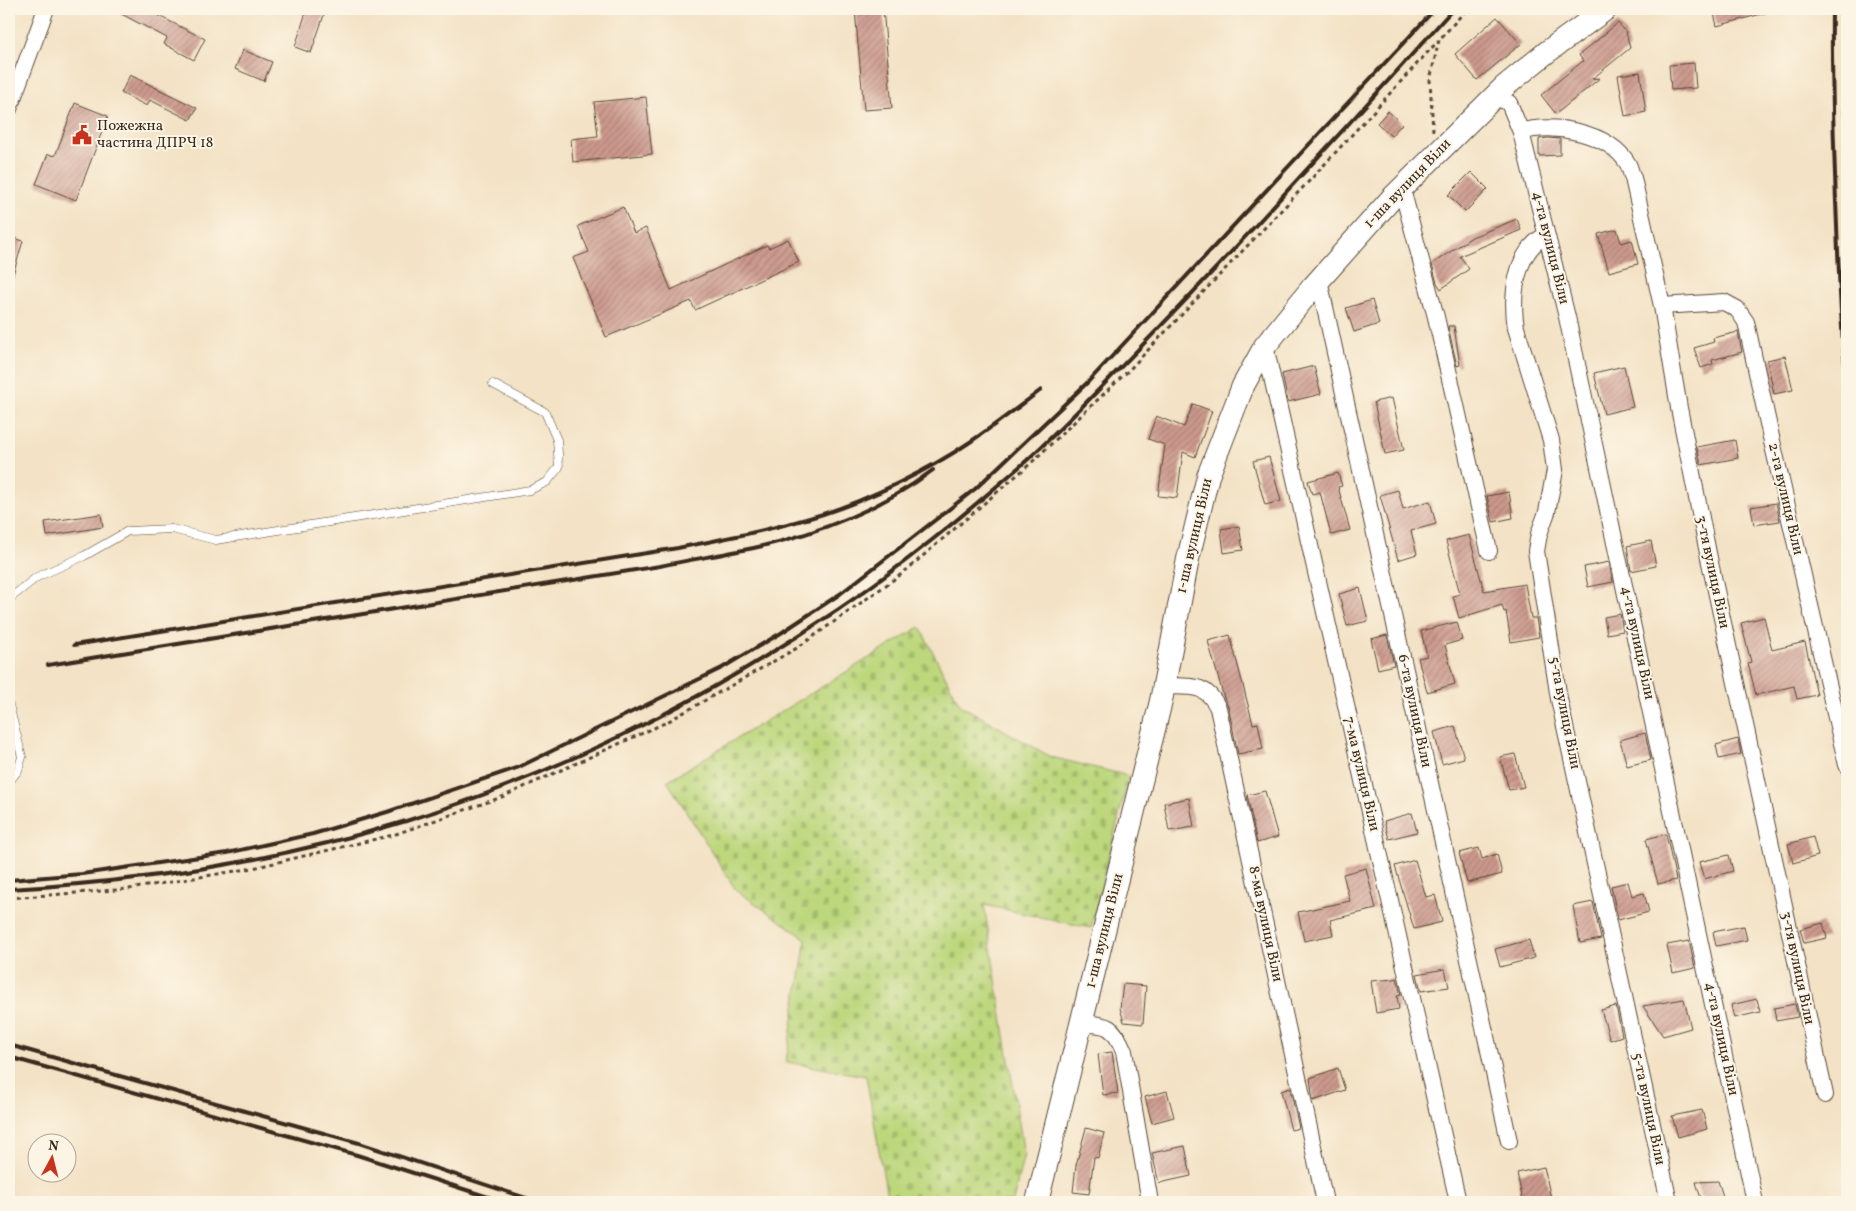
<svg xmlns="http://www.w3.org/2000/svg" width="1856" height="1211" viewBox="0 0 1856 1211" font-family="Vollkorn,serif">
<defs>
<pattern id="cemetery-stones" width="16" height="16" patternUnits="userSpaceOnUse" patternTransform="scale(1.25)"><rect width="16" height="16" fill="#bcd77c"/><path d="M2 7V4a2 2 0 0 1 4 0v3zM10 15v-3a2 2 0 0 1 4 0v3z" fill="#a2b96b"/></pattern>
<pattern id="building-hatch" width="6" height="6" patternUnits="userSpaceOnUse" patternTransform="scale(1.25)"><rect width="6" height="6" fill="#cc998d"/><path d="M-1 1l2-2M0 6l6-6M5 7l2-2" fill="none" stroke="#a77d73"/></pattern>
</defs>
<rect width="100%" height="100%" fill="#fcf5e5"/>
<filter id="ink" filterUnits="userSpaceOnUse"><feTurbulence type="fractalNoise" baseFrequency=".02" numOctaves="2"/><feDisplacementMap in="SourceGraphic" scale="10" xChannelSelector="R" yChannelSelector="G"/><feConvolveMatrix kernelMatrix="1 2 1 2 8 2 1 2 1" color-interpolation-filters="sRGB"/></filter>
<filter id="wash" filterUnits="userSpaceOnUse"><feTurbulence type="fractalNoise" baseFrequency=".0096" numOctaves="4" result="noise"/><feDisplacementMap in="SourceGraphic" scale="20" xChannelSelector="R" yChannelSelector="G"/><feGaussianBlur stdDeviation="1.12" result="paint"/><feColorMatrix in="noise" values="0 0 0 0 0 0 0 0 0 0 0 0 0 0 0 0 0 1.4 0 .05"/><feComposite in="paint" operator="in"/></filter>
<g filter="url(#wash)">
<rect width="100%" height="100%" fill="#f3e2c5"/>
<path fill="url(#cemetery-stones)" stroke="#7c804d" d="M920 627 960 705 1051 757 1129 776 1091 928 984 905 1024 1154 1013 1202H888L866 1076 786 1062 806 939 736 890 667 781Z"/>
<g id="blocks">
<path fill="url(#building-hatch)" d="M112 9H145L205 39 194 60 164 44 167 38Z
M307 9H326L311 53 295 47Z
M873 9H883L892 108 864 110 855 10Z
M1713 9H1765V13L1717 26Z
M1497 17 1521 44 1477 80 1455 54Z
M1618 23 1626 32 1630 48 1592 79 1600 78 1556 114 1541 95 1583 61 1579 55Z
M243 50 272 62 264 81 235 69Z
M1694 63 1696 88 1671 90 1669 65Z
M1640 72 1646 112 1625 116 1618 75Z
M130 75 197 108 190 120 150 100 147 106 121 93Z
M646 97 652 154 573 162 571 139 598 136 594 102Z
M75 103 108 116 76 200 36 184 48 154 55 156Z
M1388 111 1402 124 1391 136 1377 123Z
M1548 138 1560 139V155L1539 156V139Z
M1471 172 1488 189 1465 212 1448 195Z
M623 207 634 233 646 228 671 290 767 245 769 248 788 239 799 262 695 310 691 301 606 337 573 258 589 252 578 226Z
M1517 219 1521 230 1460 256 1469 269 1441 289 1437 283 1432 264 1472 237Z
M1617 229 1621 243 1632 240 1638 264 1609 272 1598 234Z
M9 236 23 241 12 278H9Z
M1372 300 1379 324 1354 332 1346 308Z
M1448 326H1454L1460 365 1457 366Z
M1738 332 1742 352 1712 360 1713 364 1701 368 1694 348 1714 342 1713 338Z
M1785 356 1793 390 1774 394 1767 360Z
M1314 366 1321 394 1288 402 1282 374Z
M1624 366 1633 407 1604 414 1594 373Z
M1392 398 1404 450 1385 454 1374 402Z
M1193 404 1212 411 1195 457 1183 452 1177 498 1158 496 1165 445 1148 439 1156 416 1184 427Z
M1735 440 1738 458 1701 465 1697 447Z
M1269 457 1281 501 1265 505 1253 461Z
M1338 473 1342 486 1338 487 1350 530 1331 535 1320 492 1312 494 1308 481Z
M1398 490 1403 509 1430 501 1436 524 1411 531 1417 554 1398 560 1380 495Z
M1509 492 1513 518 1493 522 1487 496Z
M1776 503 1780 521 1754 525 1751 507Z
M101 514 103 527 47 536 45 522Z
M1239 526 1243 550 1224 553 1221 529Z
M1469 535 1484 591 1525 584 1531 618H1536L1539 637 1511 642 1506 611 1504 612 1502 605 1459 618 1453 596 1460 594 1446 541Z
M1651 541 1656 566 1631 571 1627 546Z
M1609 562 1613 582 1588 587 1584 567Z
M1360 588 1368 621 1347 626 1339 594Z
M1620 614 1623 631 1607 634 1604 617Z
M1764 617 1772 650 1805 642 1817 695 1797 699 1794 686 1756 695 1748 663 1751 662 1741 623Z
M1457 622 1462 640 1445 645 1455 684 1427 692 1418 658 1427 656 1421 631Z
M1230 635 1253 724 1258 723 1263 749 1238 754 1228 706 1224 698 1208 641Z
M1387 635 1394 665 1378 669 1371 639Z
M1455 726 1464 758 1442 764 1434 732Z
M1645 733 1651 760 1627 766 1620 740Z
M1738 739 1741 754 1719 759 1716 745Z
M1515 754 1524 787 1509 790 1500 757Z
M1265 791 1278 837 1257 843 1247 795Z
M1189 798 1194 827 1169 831 1164 803Z
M1412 813 1417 832 1389 839 1384 821Z
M1666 834 1676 880 1658 884 1646 839Z
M1813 837 1818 856 1793 863 1788 844Z
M1479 848 1482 859 1497 854 1502 874 1467 883 1459 853Z
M1729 855 1733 871 1704 879 1699 862Z
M1415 860 1426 897 1435 895 1442 922 1414 929 1395 866Z
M1366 868 1376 909 1330 920 1333 935 1304 941 1298 912 1350 901 1343 874Z
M1628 882 1632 896 1644 893 1649 912 1618 920 1611 886Z
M1593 902 1601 939 1580 943 1573 906Z
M1823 923 1827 938 1804 943 1800 929Z
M1744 926 1747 940 1716 946 1713 932Z
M1529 940 1534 958 1500 967 1495 949Z
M1689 941 1695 968 1673 973 1667 945Z
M1445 969 1449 987 1421 991 1417 974Z
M1394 979 1397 978 1401 995 1397 996 1399 1009 1376 1013 1371 981Z
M1123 984 1146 986 1143 1024 1124 1022 1120 1008Z
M1684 999 1691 1028 1663 1036 1643 1006Z
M1757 999 1760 1012 1734 1018 1731 1005Z
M1795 1004 1798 1017 1776 1021 1774 1008Z
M1616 1006 1622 1036 1610 1040 1601 1010Z
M1112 1052 1118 1093 1103 1095 1098 1054Z
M1338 1068 1345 1090 1313 1101 1310 1078Z
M1290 1088 1299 1128 1291 1130 1281 1091Z
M1167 1091 1174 1117 1152 1123 1145 1097Z
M1702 1110 1707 1129 1678 1137 1672 1116Z
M1086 1128 1104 1133 1098 1158 1094 1157 1089 1194 1073 1192 1076 1165Z
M1185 1146 1191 1176 1159 1183 1152 1153Z
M1544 1167 1551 1198 1534 1202H1523L1517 1173Z
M1718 1181 1725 1202H1702L1696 1182Z"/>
</g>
</g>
<g filter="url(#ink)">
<use href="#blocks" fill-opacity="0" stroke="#574637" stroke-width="1"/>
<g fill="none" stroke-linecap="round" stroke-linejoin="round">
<defs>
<path id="lane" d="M9 599 37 577 84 556 128 531 172 529 216 540 530 490 547 482 559 467 557 440 545 412 493 384
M9 705 22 757 18 770 9 782"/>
<path id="street" d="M1494 96 1509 103 1521 132 1567 317 1755 1202
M9 109 46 9
M1521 132C1552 122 1609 132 1628 164 1630 168 1631 174 1633 178L1662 306 1679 408 1709 558 1825 1095
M1402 189 1436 317 1489 551
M1546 235C1515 252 1511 296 1516 328L1551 440 1555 470 1547 512 1539 534 1536 551 1559 699 1669 1202
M1319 280 1509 1141
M1662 306 1724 302 1737 309 1746 322 1771 437 1847 765
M1265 346 1458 1202
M1164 686C1189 687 1206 682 1218 708L1325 1202
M1082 1024C1108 1023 1114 1027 1124 1051L1150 1202"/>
<path id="secondary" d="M1037 1202 1161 701 1188 559 1208 476 1243 386 1265 346 1312 288 1392 198 1504 87 1547 52 1606 9"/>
</defs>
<use href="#lane" stroke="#574637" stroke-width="9"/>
<use href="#street" stroke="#574637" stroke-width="18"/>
<use href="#secondary" stroke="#574637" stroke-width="24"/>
<path stroke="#574637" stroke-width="3" stroke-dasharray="4 4" stroke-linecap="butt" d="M1433 131 1430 80 1439 40 1467 9
M9 898 129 889 253 868 393 835 502 797 667 722 797 648 903 573 1030 464 1129 370 1312 178 1439 40"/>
<use href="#lane" stroke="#fff" stroke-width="8"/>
<use href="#street" stroke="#fff" stroke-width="16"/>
<use href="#secondary" stroke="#fff" stroke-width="22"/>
<path stroke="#3b2a1e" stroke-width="4" d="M1832 9C1831 81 1834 153 1837 226 1839 279 1841 333 1847 386
M1846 9 1844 83 1847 198
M74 645 678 548C727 538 775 529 823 514 870 499 929 470 970 442 994 426 1017 408 1041 390
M48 665 660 566C693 559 726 554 758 547 819 533 883 508 933 470
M9 880 82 874 227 853 313 834 387 812 519 767 722 668 781 633 840 594 975 489 1089 381 1435 9
M9 889C143 882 277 861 406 821 559 774 706 699 839 609 904 565 965 514 1025 462 1055 435 1084 405 1112 376 1158 330 1202 283 1246 236 1315 160 1385 85 1453 9
M9 1045 359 1143 538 1202
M9 1057 357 1155 504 1202"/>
</g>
</g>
<defs>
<symbol id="civic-bare" viewBox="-9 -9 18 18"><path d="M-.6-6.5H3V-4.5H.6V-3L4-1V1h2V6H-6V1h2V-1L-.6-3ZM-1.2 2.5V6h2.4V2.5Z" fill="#c8321e" stroke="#fcf5e5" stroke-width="2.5" paint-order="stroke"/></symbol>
</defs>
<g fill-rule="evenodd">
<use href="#civic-bare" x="68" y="121" width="28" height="28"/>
</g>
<g text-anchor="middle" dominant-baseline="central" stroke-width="4" stroke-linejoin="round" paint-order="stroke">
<g font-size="15" fill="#3b2a1e" stroke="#fcf5e5" text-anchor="start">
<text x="97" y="126">Пожежна<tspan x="97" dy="17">частина ДПРЧ 18</tspan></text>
</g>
<g font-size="15" fill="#3b2a1e" stroke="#fcf5e5">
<text transform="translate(1408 184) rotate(-46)">1-ша вулиця Віли</text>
<text transform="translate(1550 248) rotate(76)">4-та вулиця Віли</text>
<text transform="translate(1785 499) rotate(77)">2-га вулиця Віли</text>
<text transform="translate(1195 536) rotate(-77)">1-ша вулиця Віли</text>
<text transform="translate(1712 572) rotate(78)">3-тя вулиця Віли</text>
<text transform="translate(1637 643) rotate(78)">4-та вулиця Віли</text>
<text transform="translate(1414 711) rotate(78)">6-та вулиця Віли</text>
<text transform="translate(1564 713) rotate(79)">5-та вулиця Віли</text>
<text transform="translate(1361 774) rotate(77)">7-ма вулиця Віли</text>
<text transform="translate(1265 924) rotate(78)">8-ма вулиця Віли</text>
<text transform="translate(1105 931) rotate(-76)">1-ша вулиця Віли</text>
<text transform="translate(1797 968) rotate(78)">3-тя вулиця Віли</text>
<text transform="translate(1721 1039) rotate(78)">4-та вулиця Віли</text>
<text transform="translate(1648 1109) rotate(78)">5-та вулиця Віли</text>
</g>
</g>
<rect width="1856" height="1211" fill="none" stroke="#fcf5e5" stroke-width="30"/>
<g transform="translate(52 1158) rotate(7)"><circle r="24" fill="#fcf5e5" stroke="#afa495"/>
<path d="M0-4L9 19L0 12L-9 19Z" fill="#c8321e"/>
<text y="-8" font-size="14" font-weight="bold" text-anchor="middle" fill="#3b2a1e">N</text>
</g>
</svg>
